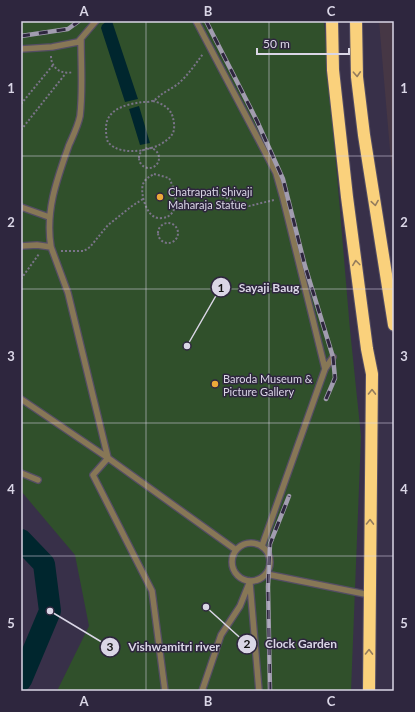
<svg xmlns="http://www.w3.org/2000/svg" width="415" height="712" viewBox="0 0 415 712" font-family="Lato,sans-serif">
<rect width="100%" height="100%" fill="#383049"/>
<path fill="#463745" d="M379 21H394V197Z"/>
<path fill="#30502b" d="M21 21H324L350 330 361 436 351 691H57L89 626 75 555 21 491Z"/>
<path fill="#00262e" d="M107 21H112L138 99 125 102 101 28 102 25Z
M139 106 150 143 140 145 129 109Z"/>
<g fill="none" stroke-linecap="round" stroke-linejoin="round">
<path stroke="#00262e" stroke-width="22" d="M21 540 44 564 50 611 21 680"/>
<defs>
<path id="lane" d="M196 21 276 173 283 198 325 369
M21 49 52 47 78 42 96 21
M21 207 49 217
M21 246 37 245 51 247 68 293 108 458 93 475 152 591 165 691
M51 247C45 211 57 179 69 145 73 136 78 126 80 116 83 91 81 65 81 40
M21 399 108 458 236 550
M21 473 38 480
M232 562a19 19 0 1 1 38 0a19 19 0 1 1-38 0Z
M262 546 325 369 333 357
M266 574 370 595
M250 584 259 691
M202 691 221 635 240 606 250 581"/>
<path id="highway" d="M332 21 333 70 347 197 367 349 372 374 369 691
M356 21 357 77 364 135 394 325"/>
</defs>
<use href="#lane" stroke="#554e65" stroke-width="8"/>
<use href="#highway" stroke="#554e65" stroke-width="14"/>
<path stroke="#7a7489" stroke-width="2" stroke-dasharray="2 2" stroke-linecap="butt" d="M51 56C51 68 61 75 73 72
M153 101C161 103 171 108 173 118 174 122 175 128 173 133 164 150 121 159 108 142 106 138 106 132 106 127 107 108 128 104 143 102 146 102 150 102 152 101 156 100 159 96 162 94 168 90 175 87 180 82 189 74 196 63 203 54
M21 104 53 65
M21 130 66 73
M139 158a10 10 0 1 1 20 0a10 10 0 1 1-20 0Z
M154 174 169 178C175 189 181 210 167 217 164 218 158 219 155 217 146 214 140 193 143 184 145 179 149 177 154 174Z
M175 191H201L216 194 249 206 274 200
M158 233a10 10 0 1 1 20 0a10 10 0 1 1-20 0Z
M61 251H84L90 247 108 225 132 206 143 199
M21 279 39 254"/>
<use href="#lane" stroke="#877756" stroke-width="5.5"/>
<use href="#highway" stroke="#fad17c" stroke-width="12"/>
<defs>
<path id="rail" d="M206 21 257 121 283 179 305 266 333 357 335 378 326 399
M21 36 68 29 79 21
M270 691 268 587 270 544 289 496"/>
</defs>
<use href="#rail" stroke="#a19caf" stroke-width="4.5"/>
<use href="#rail" stroke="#2e263e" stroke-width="3" stroke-dasharray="9" stroke-linecap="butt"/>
</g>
<defs><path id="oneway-chevron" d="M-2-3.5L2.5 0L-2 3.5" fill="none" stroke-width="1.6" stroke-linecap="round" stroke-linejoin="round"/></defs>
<g stroke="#947c5d">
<use href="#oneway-chevron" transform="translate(357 74) rotate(87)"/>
<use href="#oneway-chevron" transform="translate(375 203) rotate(81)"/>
<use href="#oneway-chevron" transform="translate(356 263) rotate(-97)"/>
<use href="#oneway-chevron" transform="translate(372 392) rotate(-89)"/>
<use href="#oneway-chevron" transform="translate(370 522) rotate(-89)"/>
<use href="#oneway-chevron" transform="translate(369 652) rotate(-89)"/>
</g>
<path fill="none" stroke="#dad6e6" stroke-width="1" stroke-opacity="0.55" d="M146 21V691M269 21V691M21 156H394M21 289H394M21 423H394M21 556H394"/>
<g fill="#eca93a" stroke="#2e263e" stroke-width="1.5">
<circle cx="160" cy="197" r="4"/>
<circle cx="215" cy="384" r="4"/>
</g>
<g text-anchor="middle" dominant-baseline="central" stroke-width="3" stroke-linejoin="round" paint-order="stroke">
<g font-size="11" fill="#dad6e6" stroke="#2e263e" text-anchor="start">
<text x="168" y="191">Chatrapati Shivaji<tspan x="168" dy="13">Maharaja Statue</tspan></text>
<text x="223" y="378">Baroda Museum &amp;<tspan x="223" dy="13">Picture Gallery</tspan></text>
</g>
</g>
<path fill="none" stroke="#dad6e6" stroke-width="1.5" d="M187 346L221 287M206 607L247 644M50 611L110 647"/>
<g fill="#dad6e6" stroke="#2e263e" stroke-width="1.5">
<circle cx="187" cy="346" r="4"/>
<circle cx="206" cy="607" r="4"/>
<circle cx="50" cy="611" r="4"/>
<circle cx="221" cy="287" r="10"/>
<circle cx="247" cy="644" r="10"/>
<circle cx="110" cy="647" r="10"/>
</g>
<g font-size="12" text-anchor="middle" font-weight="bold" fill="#111">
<text x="221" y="292">1</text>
<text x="247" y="648">2</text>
<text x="110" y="651">3</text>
</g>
<g font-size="12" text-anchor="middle" font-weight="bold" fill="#dad6e6" stroke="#2e263e" stroke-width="3" stroke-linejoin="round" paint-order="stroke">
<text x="269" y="292">Sayaji Baug</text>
<text x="301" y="648">Clock Garden</text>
<text x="174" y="651">Vishwamitri river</text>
</g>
<rect width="415" height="712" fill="none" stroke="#2e263e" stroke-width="44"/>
<path d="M257 48v6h92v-6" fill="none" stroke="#dad6e6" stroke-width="2"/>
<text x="263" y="48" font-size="12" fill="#dad6e6" stroke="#2e263e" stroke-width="3" paint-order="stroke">50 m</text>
<rect x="22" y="22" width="371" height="668" fill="none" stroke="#dad6e6" stroke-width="1.5"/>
<g font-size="13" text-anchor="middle" font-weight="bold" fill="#dad6e6">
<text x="84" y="16">A</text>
<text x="208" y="16">B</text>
<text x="331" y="16">C</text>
<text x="11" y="93">1</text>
<text x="404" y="93">1</text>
<text x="11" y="227">2</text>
<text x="404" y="227">2</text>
<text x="11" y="361">3</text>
<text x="404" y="361">3</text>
<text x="11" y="494">4</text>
<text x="404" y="494">4</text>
<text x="11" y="628">5</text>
<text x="404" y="628">5</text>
<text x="84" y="706">A</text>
<text x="208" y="706">B</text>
<text x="331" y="706">C</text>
</g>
</svg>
